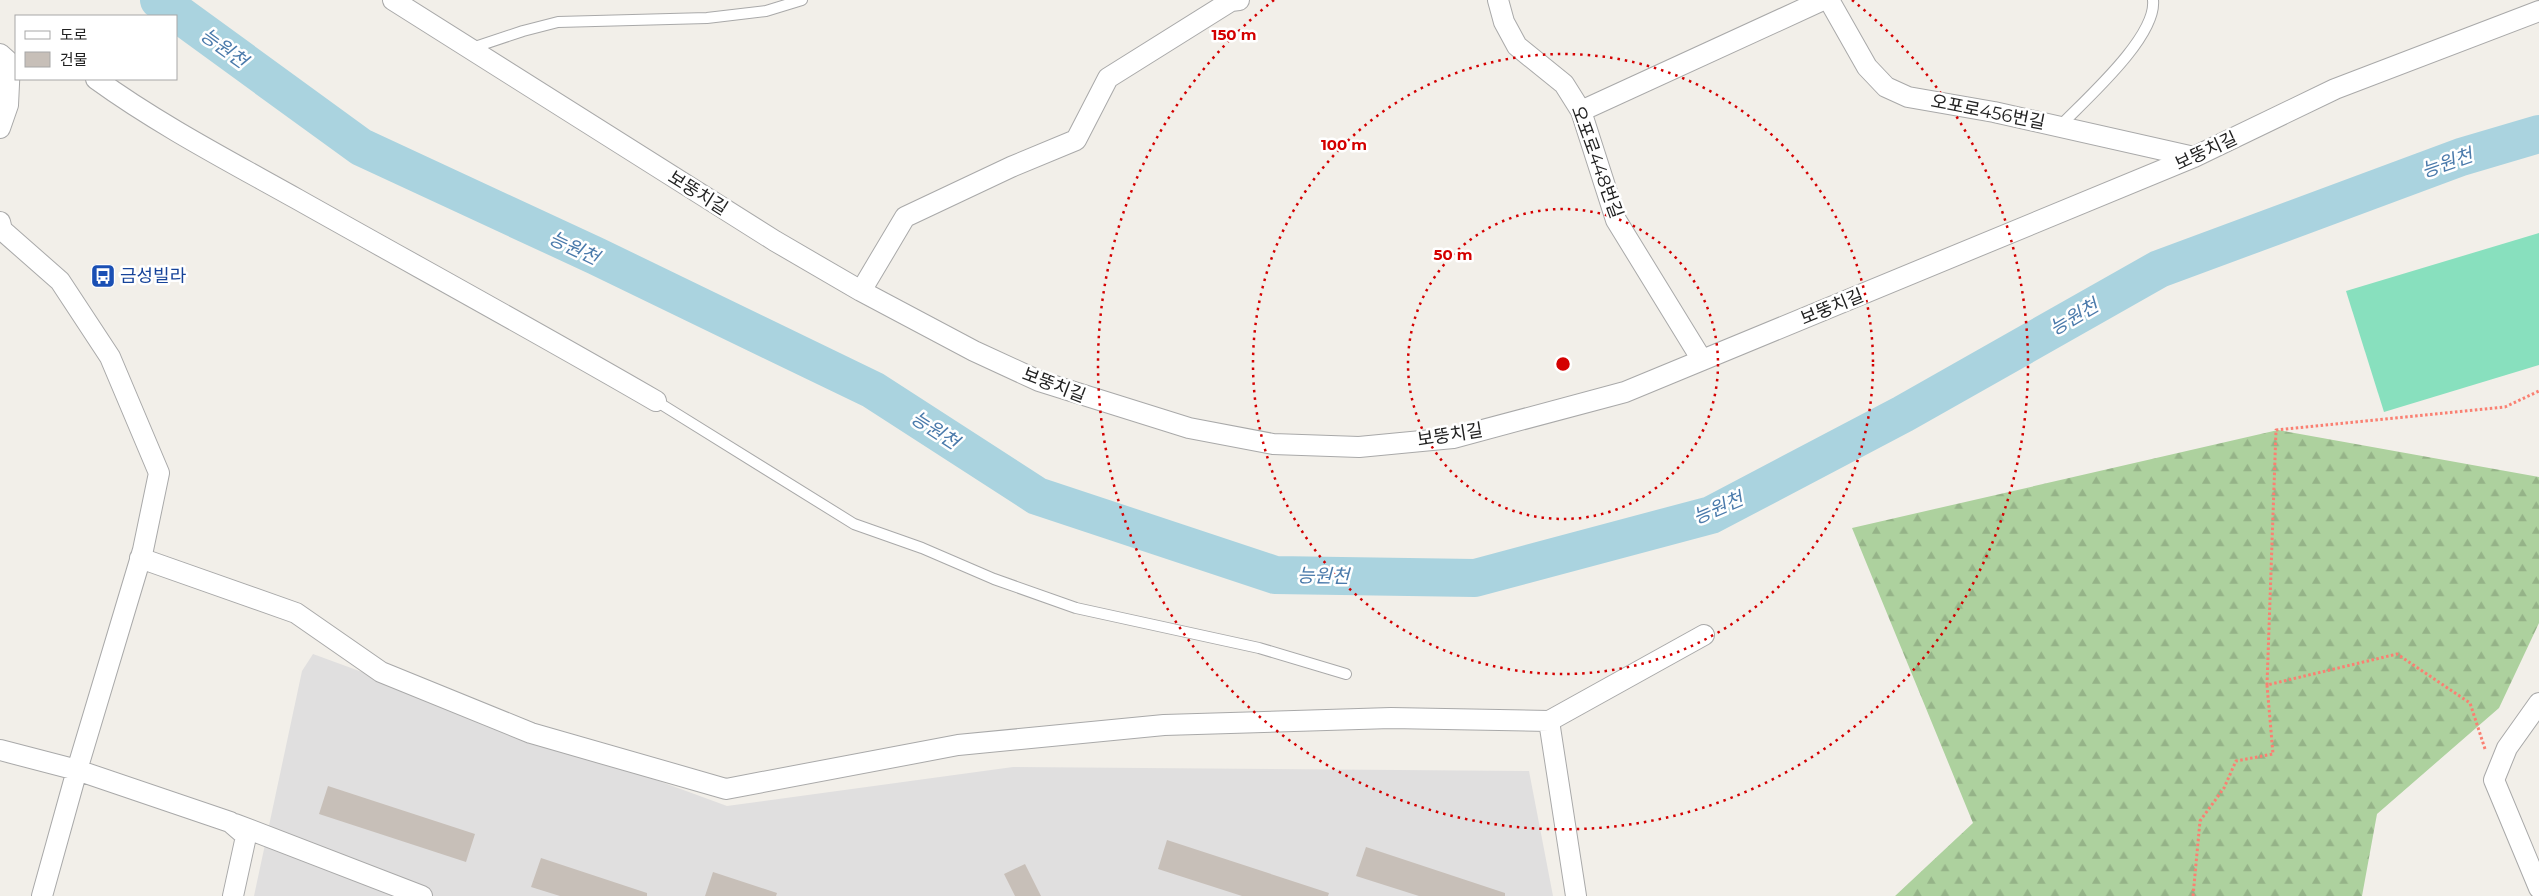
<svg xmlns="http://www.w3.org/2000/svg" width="2539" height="896" viewBox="0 0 2539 896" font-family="Montserrat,'Noto Sans KR',sans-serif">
<defs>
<pattern id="forest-firs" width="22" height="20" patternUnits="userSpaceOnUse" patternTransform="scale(1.25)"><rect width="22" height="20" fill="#add19e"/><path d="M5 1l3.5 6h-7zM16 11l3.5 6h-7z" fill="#95b388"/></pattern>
</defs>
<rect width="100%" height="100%" fill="#f2efe9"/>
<path fill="#e0dfdf" d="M313 654 727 806 1013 767 1529 771 1553 896H254L302 671Z"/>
<path fill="url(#forest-firs)" d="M2278 430 2539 477V623L2499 708 2377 814 2362 896H1895L1973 823 1852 528Z"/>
<path fill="#88e0be" d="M2539 233V365L2384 412 2346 291Z"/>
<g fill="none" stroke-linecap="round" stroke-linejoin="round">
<path stroke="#aad3df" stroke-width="38" d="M159 0 361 147 596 256 873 390 1037 496 1275 575 1475 578 1711 515 1903 414 2159 269 2461 157 2539 134"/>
</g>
<path fill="#c7bfb8" d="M328 786 475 834 466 862 319 814Z
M1167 840 1329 893 1328 896H1242L1158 869Z
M1366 847 1505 893V896H1419L1356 876Z
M541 858 647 893V896H560L531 887Z
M1025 864 1041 896H1015L1004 874Z
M713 872 777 893 776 896H705Z"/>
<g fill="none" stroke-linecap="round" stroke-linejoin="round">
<defs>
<path id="service" d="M469 49 523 31 558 22 707 18 766 11 802 0
M2060 126C2085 100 2157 37 2153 0
M656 401 854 524 922 548 994 579 1076 608 1259 648 1346 674"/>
<path id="minor" d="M393 0 775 241 861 291 974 351 1039 381 1189 428 1273 444 1359 447 1453 438 1625 392 2194 157 2335 89 2539 11
M1498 0 1504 22 1517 46 1564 84 1581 111 1616 220 1702 360
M1829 0 1867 67 1886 87 1908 97 1994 112 2194 157
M0 54 10 63 8 105 0 128
M96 79C158 124 229 161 297 199 416 266 537 332 656 401
M1581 111 1823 0
M0 222 2 230 60 281 110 357 159 473 143 550 77 770 42 896
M861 291 905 217 1011 167 1076 140 1108 78 1231 1 1239 0
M140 558 296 613 381 672 531 733 726 789 958 745 1164 725 1391 718 1549 721 1704 635
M2539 703 2507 748 2494 780 2539 888
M1549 721 1576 896
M0 750 77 770 230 822 245 835V841L233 896
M235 824 422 896"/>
</defs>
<use href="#service" stroke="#a9a9a9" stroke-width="12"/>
<use href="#minor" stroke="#a9a9a9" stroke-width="22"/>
<path stroke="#fa8072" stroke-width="3" stroke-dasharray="2.5 2.5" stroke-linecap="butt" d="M2267 685 2276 430 2505 407 2539 391
M2193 896 2200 821 2224 788 2236 761 2273 754 2267 685 2397 654 2470 703 2485 749"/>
<use href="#service" stroke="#fff" stroke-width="10"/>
<use href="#minor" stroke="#fff" stroke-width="20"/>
</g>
<g fill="none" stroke="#d40000" stroke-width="2.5" stroke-dasharray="2.5 5">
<circle cx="1563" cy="364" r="155"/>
<circle cx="1563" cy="364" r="310"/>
<path d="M1852 0A465 465 0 1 1 1274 0"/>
</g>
<defs>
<symbol id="bus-square" viewBox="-11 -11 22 22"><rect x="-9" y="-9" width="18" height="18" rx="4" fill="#1a4fb4" stroke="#fff"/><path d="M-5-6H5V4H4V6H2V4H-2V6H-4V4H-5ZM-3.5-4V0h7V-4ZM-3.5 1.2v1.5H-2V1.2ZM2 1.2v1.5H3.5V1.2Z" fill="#fff"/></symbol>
</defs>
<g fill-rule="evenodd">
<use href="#bus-square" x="89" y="262" width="28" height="28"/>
</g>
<g text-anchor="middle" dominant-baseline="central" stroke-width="5" stroke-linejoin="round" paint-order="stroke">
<g font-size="18" fill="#222" stroke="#fff">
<text transform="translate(1988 112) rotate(11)">오포로456번길</text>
<text transform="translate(2206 151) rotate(-25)">보뚱치길</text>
<text transform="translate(1597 162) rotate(70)">오포로448번길</text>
<text transform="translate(698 193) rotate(32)">보뚱치길</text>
<text transform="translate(1832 307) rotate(-22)">보뚱치길</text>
<text transform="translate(1054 385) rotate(21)">보뚱치길</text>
<text transform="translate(1450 435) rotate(-9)">보뚱치길</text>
</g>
<g font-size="18" fill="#164399" stroke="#fff" text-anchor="start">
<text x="120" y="276">금성빌라</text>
</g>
<g font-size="19" font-style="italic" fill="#4a7aab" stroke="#fff">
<text transform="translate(224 48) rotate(36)">능원천</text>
<text transform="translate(2447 163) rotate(-19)">능원천</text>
<text transform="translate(574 248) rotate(25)">능원천</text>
<text transform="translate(2074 317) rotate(-30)">능원천</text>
<text transform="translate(935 430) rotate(33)">능원천</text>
<text transform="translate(1718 508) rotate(-23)">능원천</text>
<text transform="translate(1323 576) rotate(1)">능원천</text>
</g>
</g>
<circle cx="1563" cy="364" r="8" fill="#d40000" stroke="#fff" stroke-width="2.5"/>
<g font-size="15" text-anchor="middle" font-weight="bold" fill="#d40000" stroke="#fff" stroke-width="5" stroke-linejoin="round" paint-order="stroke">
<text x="1234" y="40">150 m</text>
<text x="1344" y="150">100 m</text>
<text x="1453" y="260">50 m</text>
</g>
<rect x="15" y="15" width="162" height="65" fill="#ffffff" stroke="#a7a7a7"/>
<rect x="25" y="31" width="25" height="8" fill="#ffffff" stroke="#a7a7a7"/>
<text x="60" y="40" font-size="15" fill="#222222">도로</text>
<rect x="25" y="52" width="25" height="15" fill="#c7bfb8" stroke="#a7a7a7"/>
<text x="60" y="65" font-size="15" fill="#222222">건물</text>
</svg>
